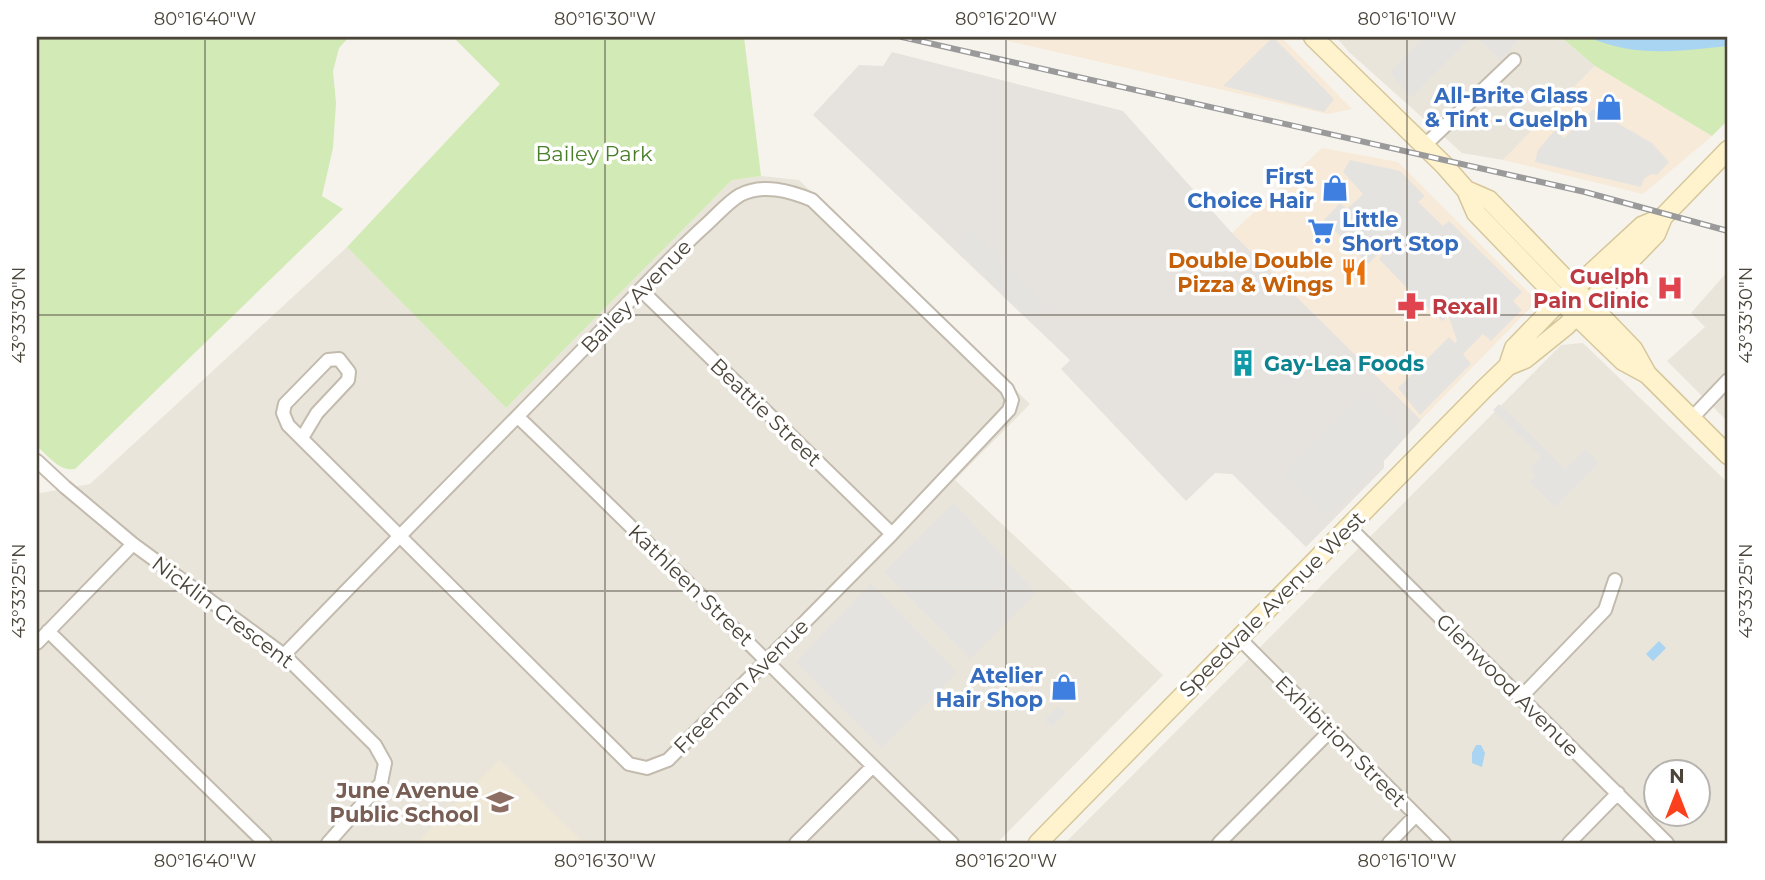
<svg xmlns="http://www.w3.org/2000/svg" width="1765" height="880" viewBox="0 0 1765 880" font-family="Montserrat,sans-serif">
<rect width="100%" height="100%" fill="#f6f3ec"/>
<path fill="#eae5da" fill-rule="evenodd" d="M1336 37H1561L1595 66 1503 160 1462 153 1349 52Z
M761 176 799 180 1030 404 955 480 1163 675 997 843H37V489L41 493 90 484 347 247 506 408 732 180Z
M1728 271V422L1667 361 1705 327 1691 313Z
M1583 343 1728 483V843H1065L1561 345ZM1656 772H1698V814H1656Z"/>
<path fill="#f7ead8" d="M991 37H1281L1352 109 1328 114Z
M1595 66 1712 136 1643 194 1503 160Z
M1322 148 1398 162 1537 301 1421 420 1232 233Z"/>
<path fill="#e6e2dd" d="M892 52 1123 111 1232 233 1421 420 1384 461V468L1306 547 1232 474 1215 473 1186 501 1061 369 1070 360 813 115 859 65 883 66Z"/>
<path fill="#efe8d6" d="M499 760 584 843H417Z"/>
<path fill="#d2eab5" d="M37 37H349L339 48 333 71 336 103 333 148 322 196 343 209 75 469C60 472 48 456 37 446Z
M453 37H744L761 176 732 180 506 408 347 247 500 84Z
M1561 37H1728V120L1712 136 1595 66Z"/>
<path fill="#e5e3e0" d="M1273 37 1334 99 1324 112 1223 86Z
M1424 37H1471L1411 98 1390 72Z
M1476 37H1521L1500 60Z
M1593 109 1652 143 1669 162 1657 175 1651 174 1644 179 1641 187 1535 162 1538 150 1555 130 1564 138Z
M1350 160 1400 171 1425 196 1418 202 1443 226 1449 221 1522 292 1513 301 1522 310 1491 341 1483 334 1463 354 1471 364 1420 415 1398 388 1449 337 1455 343 1457 341 1449 317 1442 321 1406 287 1379 259 1383 254 1380 252 1368 264 1324 220 1340 203 1347 209 1363 194 1343 172Z
M972 231 1047 305 1030 321 955 244Z
M1364 394 1406 436 1325 515 1284 473Z
M1499 404 1565 469 1585 449 1599 463 1555 507 1529 481 1536 475 1530 469 1541 457 1493 410Z
M954 503 1036 593 970 659 884 572Z
M871 583 957 672 882 748 796 662Z
M1058 706 1066 713 1052 727 1045 720Z"/>
<path fill="#a9d4f2" d="M1588 37H1728V46C1677 51 1637 58 1588 37Z
M1659 641 1666 648 1653 661 1646 654Z
M1476 745H1481L1485 753 1482 767 1472 763V753Z"/>
<g fill="none" stroke-linecap="round" stroke-linejoin="round">
<defs>
<path id="street" d="M1424 146 1514 60
M641 290 892 534
M518 417C665 557 806 703 952 843
M1691 419 1728 380
M37 461 65 487 133 544 284 655 375 745 385 763 381 783 328 843
M1349 527 1667 843
M48 631 265 843
M1239 638 1444 843
M37 643 133 544
M284 655C387 548 492 443 596 336 633 298 669 258 708 223 718 214 728 202 740 195 763 183 790 191 812 200L1007 389 1012 400 1009 410 892 534 668 760 647 768 629 764 288 425 283 413 285 404 328 360 339 359 349 372 348 380 317 413 302 438
M1521 697 1605 610 1615 580
M796 843 872 767
M1219 843 1330 731
M1389 843 1416 815
M1569 843 1618 793"/>
<path id="secondary" d="M1313 37 1444 165 1466 190 1476 213 1561 301 1623 361 1647 374
M1466 190 1489 200 1633 349 1647 374 1728 455
M1508 366 1514 348 1551 310 1642 226 1663 217
M1038 843 1484 389 1508 366 1525 359 1566 326 1588 304 1656 234 1663 217 1728 150"/>
</defs>
<use href="#street" stroke="#c2bbae" stroke-width="16"/>
<use href="#secondary" stroke="#d6c79b" stroke-width="21"/>
<use href="#street" stroke="#fff" stroke-width="12"/>
<use href="#secondary" stroke="#fff3cd" stroke-width="18"/>
<defs>
<path id="rail" d="M902 37 1585 192 1728 231"/>
</defs>
<use href="#rail" stroke="#9a9a9a" stroke-width="6"/>
<use href="#rail" stroke="#fff" stroke-width="3.5" stroke-dasharray="10" stroke-linecap="butt"/>
</g>
<path fill="none" stroke="#4b4439" stroke-width="2" stroke-opacity="0.45" d="M205 37V843M605 37V843M1006 37V843M1407 37V843M37 39H1728M37 315H1728M37 591H1728"/>
<defs>
<symbol id="shop-bare" viewBox="-9 -9 18 18"><path d="M-5-2.5h2.3a2.7 3.5 0 0 1 5.4 0H5L5.5 6h-11ZM-1.5-2.5h3a1.5 2.3 0 0 0-3 0Z" fill="#3f7fe0" stroke="#fff" stroke-width="2.5" paint-order="stroke"/></symbol>
<symbol id="supermarket-bare" viewBox="-9 -9 18 18"><path d="M-6-5.5h2.5l.6 2H6L4.5 2H-2.5L-4.4-4H-6ZM-1.5 3.2a1.3 1.3 0 1 0 .1 0ZM3 3.2a1.3 1.3 0 1 0 .1 0Z" fill="#3f7fe0" stroke="#fff" stroke-width="2.5" paint-order="stroke"/></symbol>
<symbol id="restaurant-bare" viewBox="-9 -9 18 18"><path d="M-5-6h1v4h1v-4h1v4h1v-4h1v5L-1.5 .5V6h-2V.5L-5-1ZM5-6V6H3V1.5H1.5Q1.5-4 5-6Z" fill="#e8710a" stroke="#fff" stroke-width="2.5" paint-order="stroke"/></symbol>
<symbol id="hospital-bare" viewBox="-9 -9 18 18"><path d="M-5-5h3v3.5h4V-5h3V5h-3V1.5h-4V5h-3Z" fill="#e0444e" stroke="#fff" stroke-width="2.5" paint-order="stroke"/></symbol>
<symbol id="pharmacy-bare" viewBox="-9 -9 18 18"><path d="M-2-6h4v4h4v4h-4v4h-4v-4h-4v-4h4Z" fill="#e0444e" stroke="#fff" stroke-width="2.5" paint-order="stroke"/></symbol>
<symbol id="building-bare" viewBox="-9 -9 18 18"><path d="M-4-6H4V6H1V3H-1V6H-4ZM-2.5-4.3h1.7v1.8h-1.7ZM.8-4.3h1.7v1.8H.8ZM-2.5-1h1.7V.8h-1.7ZM.8-1h1.7V.8H.8Z" fill="#0f9aa8" stroke="#fff" stroke-width="2.5" paint-order="stroke"/></symbol>
<symbol id="school-bare" viewBox="-9 -9 18 18"><path d="M0-5L7-2L0 1L-7-2ZM-4 1L0 2.5L4 1V4Q0 6-4 4Z" fill="#8d6e63" stroke="#fff" stroke-width="2.5" paint-order="stroke"/></symbol>
</defs>
<g fill-rule="evenodd">
<use href="#shop-bare" x="1590" y="88" width="38" height="38"/>
<use href="#shop-bare" x="1316" y="169" width="38" height="38"/>
<use href="#supermarket-bare" x="1302" y="212" width="38" height="38"/>
<use href="#restaurant-bare" x="1335" y="253" width="38" height="38"/>
<use href="#hospital-bare" x="1651" y="269" width="38" height="38"/>
<use href="#pharmacy-bare" x="1392" y="287" width="38" height="38"/>
<use href="#building-bare" x="1224" y="344" width="38" height="38"/>
<use href="#shop-bare" x="1045" y="668" width="38" height="38"/>
<use href="#school-bare" x="481" y="783" width="38" height="38"/>
</g>
<g text-anchor="middle" dominant-baseline="central" stroke-width="7" stroke-linejoin="round" paint-order="stroke">
<g font-size="21" font-weight="bold" fill="#366cbe" stroke="#fff" text-anchor="end">
<text x="1588" y="95">All-Brite Glass<tspan x="1588" dy="24">&amp; Tint - Guelph</tspan></text>
<text x="1314" y="176">First<tspan x="1314" dy="24">Choice Hair</tspan></text>
<text x="1342" y="219" text-anchor="start">Little<tspan x="1342" dy="24">Short Stop</tspan></text>
<text x="1043" y="675">Atelier<tspan x="1043" dy="24">Hair Shop</tspan></text>
</g>
<g font-size="21" fill="#4a7f2a" stroke="#fff">
<text x="594" y="153">Bailey Park</text>
</g>
<g font-size="21" font-weight="bold" fill="#c56008" stroke="#fff" text-anchor="end">
<text x="1333" y="260">Double Double<tspan x="1333" dy="24">Pizza &amp; Wings</tspan></text>
</g>
<g font-size="21" font-weight="bold" fill="#be3a42" stroke="#fff" text-anchor="end">
<text x="1649" y="276">Guelph<tspan x="1649" dy="24">Pain Clinic</tspan></text>
<text x="1432" y="306" text-anchor="start">Rexall</text>
</g>
<g font-size="21" fill="#4b4439" stroke="#fff">
<text transform="translate(636 296) rotate(-46)">Bailey Avenue</text>
<text transform="translate(766 412) rotate(44)">Beattie Street</text>
<text transform="translate(691 585) rotate(44)">Kathleen Street</text>
<text transform="translate(1272 604) rotate(-45)">Speedvale Avenue West</text>
<text transform="translate(223 612) rotate(37)">Nicklin Crescent</text>
<text transform="translate(1508 685) rotate(45)">Glenwood Avenue</text>
<text transform="translate(741 686) rotate(-45)">Freeman Avenue</text>
<text transform="translate(1341 741) rotate(45)">Exhibition Street</text>
</g>
<g font-size="21" font-weight="bold" fill="#0d838f" stroke="#fff" text-anchor="start">
<text x="1264" y="363">Gay-Lea Foods</text>
</g>
<g font-size="21" font-weight="bold" fill="#785e54" stroke="#fff" text-anchor="end">
<text x="479" y="790">June Avenue<tspan x="479" dy="24">Public School</tspan></text>
</g>
</g>
<rect width="1765" height="880" fill="none" stroke="#ffffff" stroke-width="77"/>
<g transform="translate(1677 793)"><circle r="33" fill="#ffffff" stroke="#b7b4b0" stroke-width="2"/>
<path d="M0-5L12 26L0 18L-12 26Z" fill="#fc3f1d"/>
<text y="-10" font-size="19" font-weight="bold" text-anchor="middle" fill="#4b4439">N</text>
</g>
<rect x="38" y="38" width="1688" height="804" fill="none" stroke="#4b4439" stroke-width="2.5"/>
<g font-size="18" text-anchor="middle" fill="#4b4439">
<text x="205" y="25">80°16'40"W</text>
<text x="605" y="25">80°16'30"W</text>
<text x="1006" y="25">80°16'20"W</text>
<text x="1407" y="25">80°16'10"W</text>
<text transform="translate(19 315) rotate(-90)" y="6">43°33'30"N</text>
<text transform="translate(1746 315) rotate(-90)" y="6">43°33'30"N</text>
<text transform="translate(19 591) rotate(-90)" y="6">43°33'25"N</text>
<text transform="translate(1746 591) rotate(-90)" y="6">43°33'25"N</text>
<text x="205" y="867">80°16'40"W</text>
<text x="605" y="867">80°16'30"W</text>
<text x="1006" y="867">80°16'20"W</text>
<text x="1407" y="867">80°16'10"W</text>
</g>
</svg>
